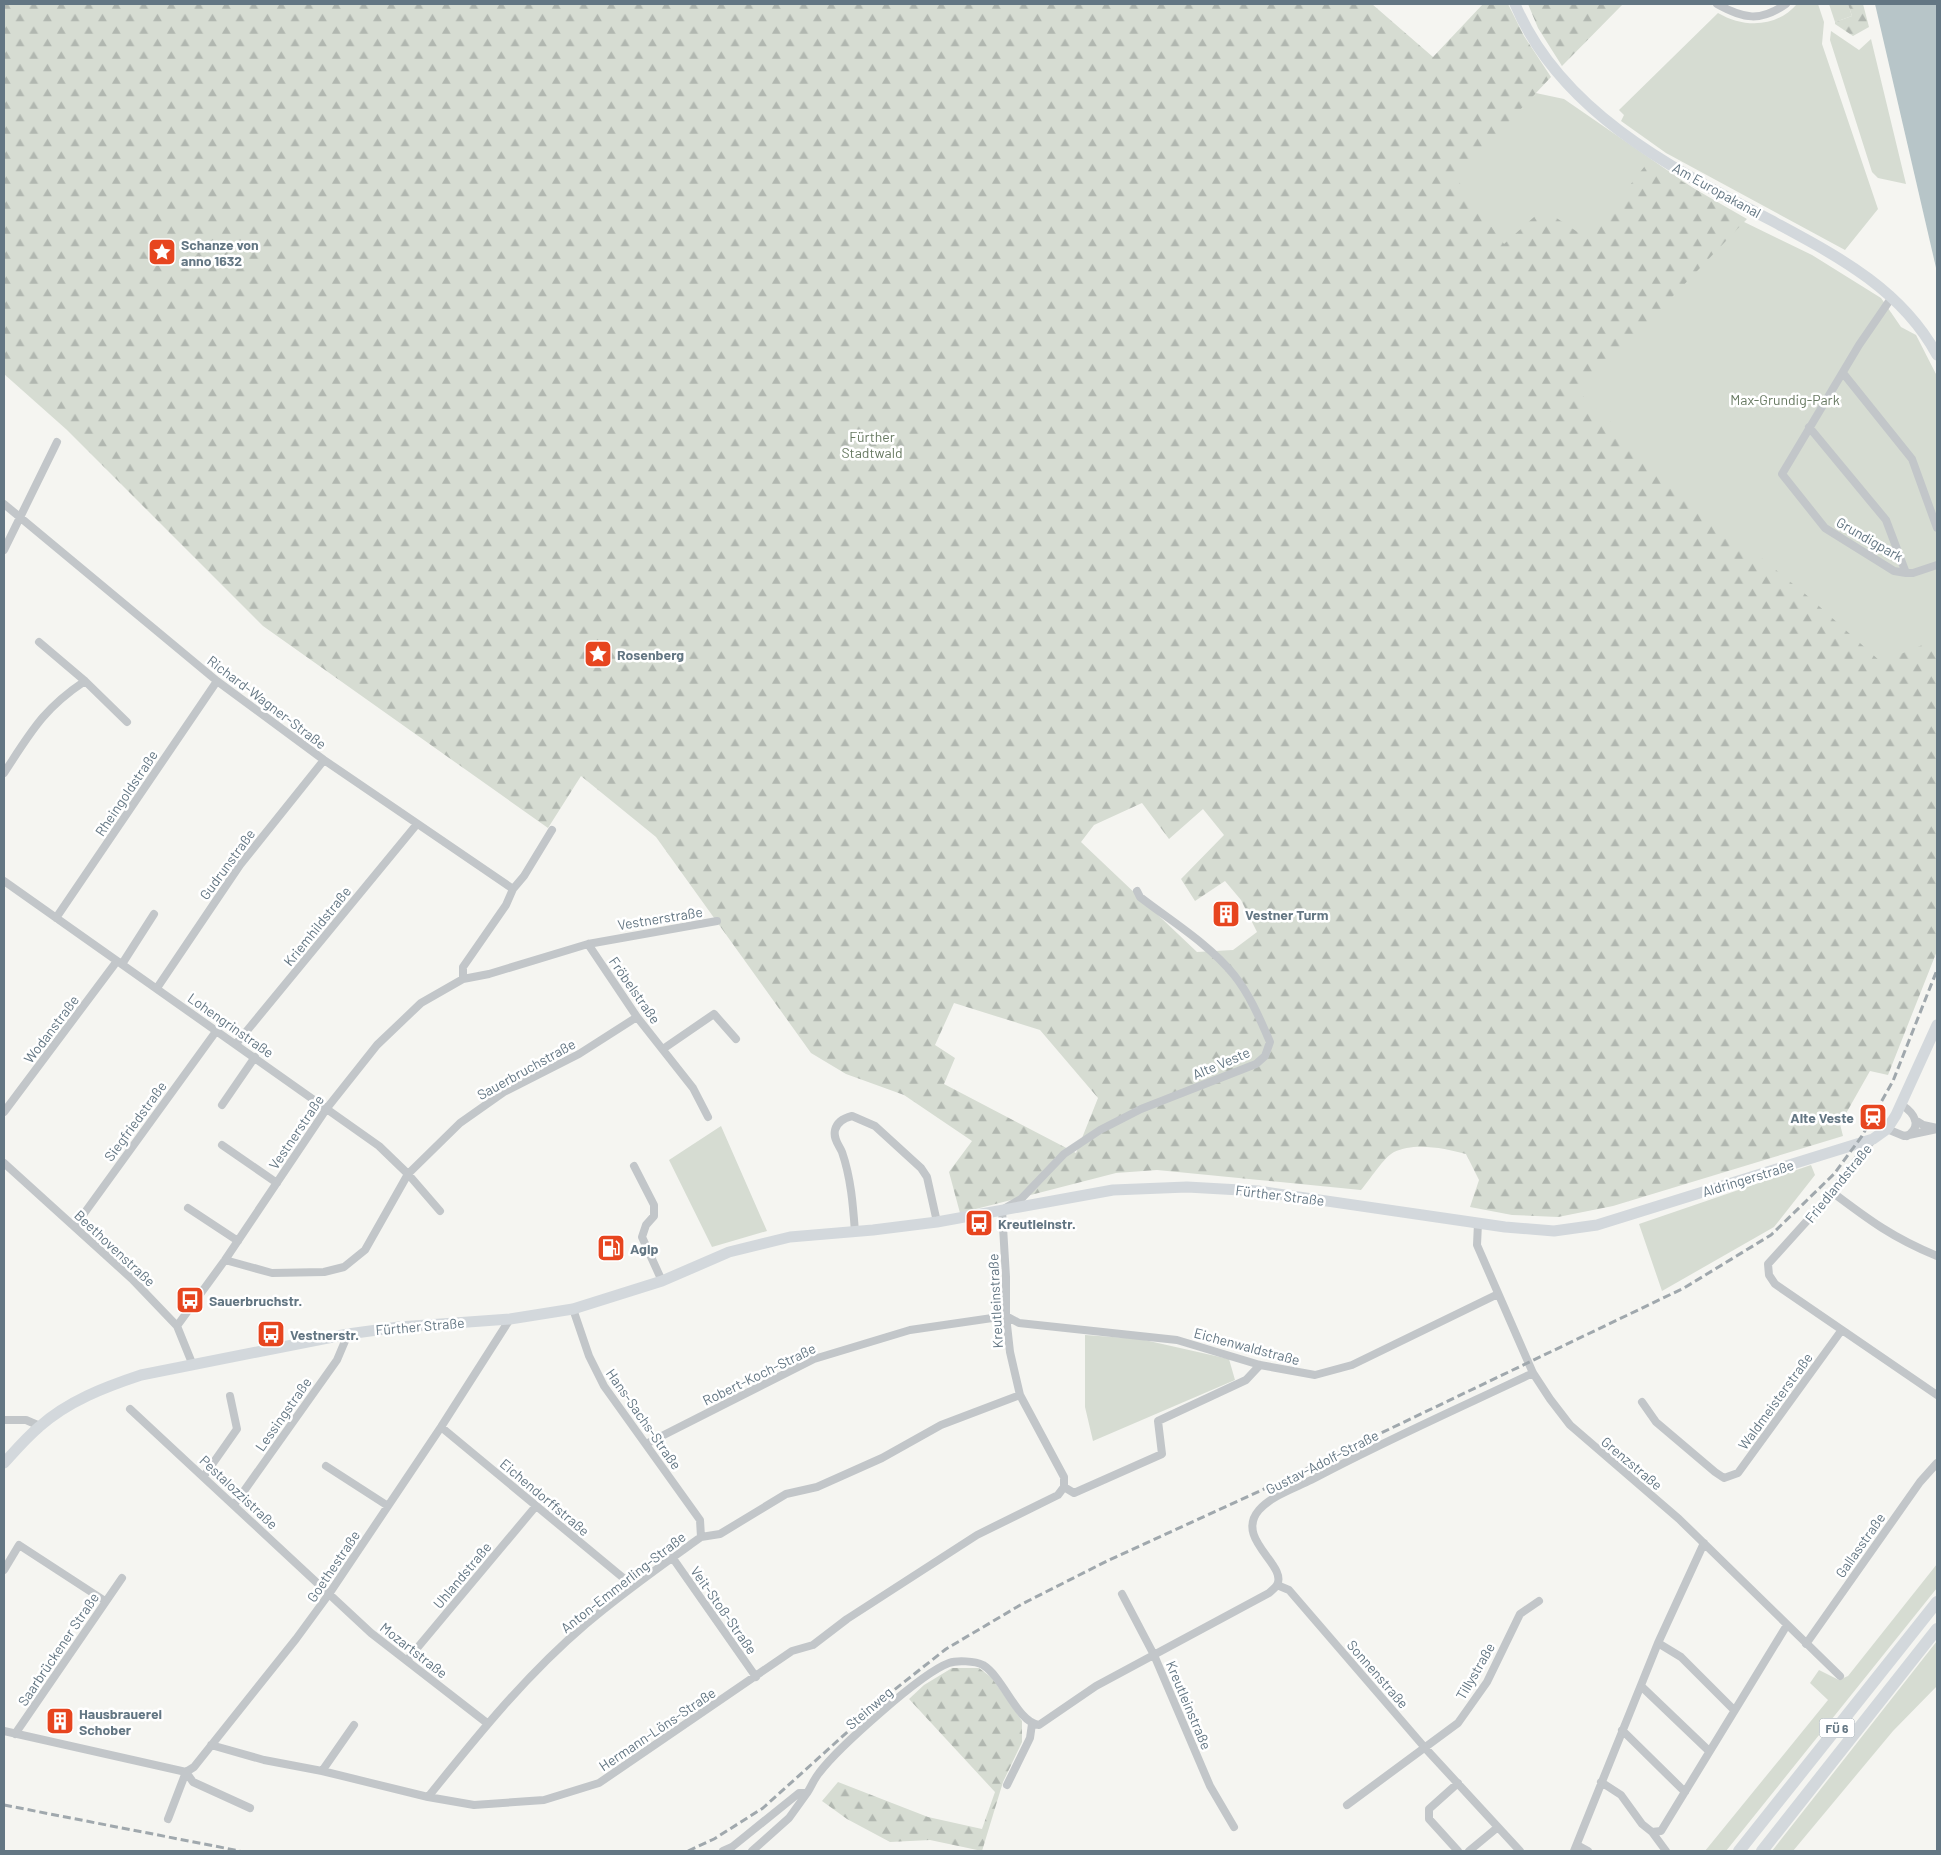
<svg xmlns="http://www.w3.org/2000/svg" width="1941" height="1855" viewBox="0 0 1941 1855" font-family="Barlow,sans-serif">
<defs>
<pattern id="forest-firs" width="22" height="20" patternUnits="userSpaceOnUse" patternTransform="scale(1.25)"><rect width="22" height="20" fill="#d6dcd2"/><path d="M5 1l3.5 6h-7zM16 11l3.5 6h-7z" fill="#b1b7b0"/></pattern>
</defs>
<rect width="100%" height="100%" fill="#f5f5f1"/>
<path fill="#d6dcd2" d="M1797 4H1818L1824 22 1822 44 1878 209 1845 250 1666 153 1621 121 1624 115 1619 110 1718 13C1744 28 1776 28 1797 4Z
M1829 4H1848L1852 16 1835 22Z
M1831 31 1859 50 1871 39 1906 184 1878 178 1872 172 1830 40Z
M1443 73 1564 99 1738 219 1812 255 1881 298 1901 327 1916 335 1937 376V713L1567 392 1472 209 1438 151Z
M721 1126 767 1231 712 1247 669 1160Z
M1811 1165 1815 1175 1774 1227 1662 1291 1639 1224Z
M1085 1335 1140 1339 1229 1359 1235 1380 1093 1441 1085 1407Z
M1937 1564V1588L1726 1851H1705L1828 1700 1810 1683 1819 1670 1839 1680 1848 1676Z
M1937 1641V1686L1893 1731 1793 1851H1772Z"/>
<path fill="url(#forest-firs)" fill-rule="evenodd" d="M4 4H1372L1433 57 1483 4H1508L1524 36 1551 77 1456 178 1504 244 1543 209 1588 239 1648 162 1747 219 1580 393 1726 529 1810 598 1881 662 1937 639V951L1888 1075 1870 1071 1840 1124 1843 1136 1613 1206 1558 1217 1512 1215 1470 1207 1479 1180 1466 1154C1445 1148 1414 1142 1394 1152 1384 1157 1369 1181 1361 1190L1157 1170 1116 1173 960 1213 949 1172 972 1141 904 1095 846 1074 811 1053 656 837 581 776 548 828 263 626 67 430 4 374ZM1142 803 1169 839 1203 809 1224 835 1181 879 1195 901 1225 881 1241 900 1257 932 1233 950 1197 952 1081 842 1094 825ZM954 1003 1040 1030 1098 1098 1076 1153 944 1084 955 1058 935 1045Z
M1528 4H1623L1562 66 1538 28Z
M1848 4H1863L1869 27 1853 36 1835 24V22L1852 16Z
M952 1668H979L992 1678 1022 1721V1742L1003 1782 982 1851 930 1840 890 1842 847 1819 822 1801 838 1782 928 1817 982 1829 995 1792 909 1699 924 1685Z"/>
<path fill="#b7c5c8" d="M1875 4H1937V272Z"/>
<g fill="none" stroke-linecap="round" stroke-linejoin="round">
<path stroke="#c2c6c9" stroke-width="8" d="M1717 4C1744 19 1760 22 1786 4
M1892 297 1859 345 1782 474 1825 528 1894 571 1906 573
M1843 373 1912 459 1937 528
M1809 427 1886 520 1906 573H1913L1937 565
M4 504 217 681 324 760 513 889
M4 550 57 442
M39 642 85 681 127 722
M4 773C31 732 43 709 85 681
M4 881 379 1146 408 1174 440 1211
M1137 891 1140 897C1171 921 1209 944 1234 975 1250 995 1260 1019 1270 1042L1265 1056 1256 1064 1141 1109 1100 1130 1064 1154 1021 1199 1002 1210 1006 1277V1316L1010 1352 1020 1395 1064 1477V1487L1074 1493 1162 1454 1158 1421 1246 1380 1260 1365
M56 918 217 681
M588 944 637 1017 693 1088 708 1117
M122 964 154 914
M463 979V967L506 905 513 889 524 876 552 830
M157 988 240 865 324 760
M236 1044 417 824
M663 1049 714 1014 736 1039
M222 1105 255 1057
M1902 1105C1914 1113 1923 1126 1907 1136
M4 1112 117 961
M1915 1120 1923 1125 1937 1128
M1887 1129 1904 1136 1937 1129
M1873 1139 1824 1202 1768 1264 1769 1275 1775 1284 1937 1395
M222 1145 277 1183
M4 1163 132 1279 177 1326 192 1363
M634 1166 654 1205V1216L646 1225 642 1237 662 1281
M1832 1192C1869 1220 1893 1238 1937 1256
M188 1208 238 1241
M1478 1223 1477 1245 1533 1373 1550 1399 1570 1425 1679 1519 1840 1676
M75 1226 217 1030
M855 1232C853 1205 851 1178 842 1152 839 1145 833 1139 835 1130 837 1122 844 1118 852 1116L875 1126 921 1168 927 1177 937 1222
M225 1260 272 1273 324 1272 344 1267 365 1250 408 1174 460 1123 504 1092 579 1054 637 1017
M573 1309 589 1356 604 1386 700 1520 701 1537
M177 1326 225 1260 327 1108 377 1045 421 1003 463 979 489 974 588 944 717 921
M1642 1402 1656 1422 1715 1472 1724 1478 1738 1473 1841 1331
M130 1409 371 1633 487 1723
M4 1420H26L40 1426
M441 1427 633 1586
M646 1444 814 1359 910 1330 1006 1316 1019 1323 1177 1340 1260 1365 1315 1375 1352 1365 1498 1294
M326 1466 388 1506
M204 1476 237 1429 230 1396
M234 1505 337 1360 348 1334
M672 1557 756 1677
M4 1570 19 1545 105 1601
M1277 1585 1289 1590 1426 1749 1520 1851
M1122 1594 1154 1655 1210 1786 1234 1827
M1658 1643 1681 1657 1734 1710
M1806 1644 1920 1482 1937 1463
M408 1659 536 1506
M1641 1686 1709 1751
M1622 1730 1685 1792
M4 1731 186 1772 193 1782 250 1808
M15 1734 122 1578
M211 1745 264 1760 322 1771 428 1797 474 1805 544 1800 599 1783 792 1651 813 1645 847 1619 977 1535 1058 1495 1064 1487
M322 1771 354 1725
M1601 1782 1621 1795 1642 1824 1652 1832 1661 1831 1787 1625
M1007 1785 1030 1738 1032 1724
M428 1797C477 1736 526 1675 586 1624 622 1593 662 1565 701 1537L720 1534 786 1494 817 1487 882 1458 941 1425 1020 1395
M1347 1805 1458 1723 1487 1682 1520 1614 1539 1601
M168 1819 186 1772 194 1767 296 1639 329 1594 441 1427 510 1319
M1652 1832 1666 1851
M1577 1845 1588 1851
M723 1851 732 1847 799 1793H807C811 1787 814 1779 819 1773 838 1748 921 1673 949 1663 957 1660 975 1661 983 1665 1004 1678 1017 1722 1039 1725L1096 1686 1269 1593C1271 1591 1275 1588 1277 1585 1288 1565 1234 1539 1259 1510 1271 1496 1295 1488 1311 1480 1384 1441 1459 1408 1533 1373
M752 1851 789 1818 807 1793
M1458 1851 1429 1819V1809L1458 1783
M1469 1851 1498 1827
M1574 1851 1658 1643 1704 1543"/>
<path stroke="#d3d8dc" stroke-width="11" d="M1515 4C1561 114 1677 171 1776 223 1839 257 1902 290 1937 355
M4 1463C15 1451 26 1438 39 1427 68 1401 105 1387 141 1375L348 1334 399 1327 510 1319 573 1309 662 1281 729 1252 790 1237 873 1230 937 1222 1113 1190 1187 1187 1258 1191 1505 1227 1554 1231 1597 1225 1873 1139 1887 1129 1896 1115 1937 1025"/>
<path stroke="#d3d8dc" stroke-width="12" d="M1739 1851 1937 1602
M1762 1851 1937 1629"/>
<path stroke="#a0a8ad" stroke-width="3" stroke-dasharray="8 4" stroke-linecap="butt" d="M4 1805 240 1851
M688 1851 714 1839 763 1808 894 1690 946 1649 1022 1604 1107 1561 1260 1491 1684 1288 1771 1235 1834 1174 1862 1136 1893 1081 1937 970"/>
</g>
<defs>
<symbol id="sight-square" viewBox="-11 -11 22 22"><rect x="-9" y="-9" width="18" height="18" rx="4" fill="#e7451f" stroke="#fff"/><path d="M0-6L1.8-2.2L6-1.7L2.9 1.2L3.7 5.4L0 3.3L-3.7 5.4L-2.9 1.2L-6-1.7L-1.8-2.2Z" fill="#fff"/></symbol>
<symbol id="building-square" viewBox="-11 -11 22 22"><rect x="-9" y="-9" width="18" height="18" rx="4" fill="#e7451f" stroke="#fff"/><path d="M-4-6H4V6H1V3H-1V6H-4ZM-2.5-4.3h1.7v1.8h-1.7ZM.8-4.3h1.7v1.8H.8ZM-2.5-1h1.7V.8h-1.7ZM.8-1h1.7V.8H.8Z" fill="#fff"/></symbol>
<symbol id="station-square" viewBox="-11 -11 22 22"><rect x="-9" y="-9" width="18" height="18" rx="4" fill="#e7451f" stroke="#fff"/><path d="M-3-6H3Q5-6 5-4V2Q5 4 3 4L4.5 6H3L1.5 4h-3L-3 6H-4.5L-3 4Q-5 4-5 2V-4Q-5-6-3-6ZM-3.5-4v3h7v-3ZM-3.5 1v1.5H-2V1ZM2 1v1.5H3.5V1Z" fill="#fff"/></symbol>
<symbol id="bus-square" viewBox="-11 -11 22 22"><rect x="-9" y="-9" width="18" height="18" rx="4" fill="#e7451f" stroke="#fff"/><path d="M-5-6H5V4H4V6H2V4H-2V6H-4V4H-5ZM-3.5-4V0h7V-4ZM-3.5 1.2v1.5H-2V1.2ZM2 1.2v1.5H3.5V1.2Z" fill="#fff"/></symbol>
<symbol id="fuel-square" viewBox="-11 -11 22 22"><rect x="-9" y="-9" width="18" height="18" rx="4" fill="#e7451f" stroke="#fff"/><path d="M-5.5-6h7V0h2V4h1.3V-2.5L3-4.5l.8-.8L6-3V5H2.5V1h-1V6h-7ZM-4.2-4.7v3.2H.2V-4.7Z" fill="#fff"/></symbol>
</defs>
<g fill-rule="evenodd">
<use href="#sight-square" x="146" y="236" width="32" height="32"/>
<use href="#sight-square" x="582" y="638" width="32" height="32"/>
<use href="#building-square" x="1210" y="898" width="32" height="32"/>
<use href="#station-square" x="1857" y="1101" width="32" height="32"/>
<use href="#bus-square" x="963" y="1207" width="32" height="32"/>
<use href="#fuel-square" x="595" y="1232" width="32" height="32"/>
<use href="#bus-square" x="174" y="1284" width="32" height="32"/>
<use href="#bus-square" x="255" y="1318" width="32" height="32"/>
<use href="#building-square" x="44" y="1705" width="32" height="32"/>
</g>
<g text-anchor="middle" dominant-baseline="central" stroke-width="5" stroke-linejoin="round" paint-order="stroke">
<rect fill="#fff" stroke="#929fa8" stroke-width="1" x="1819.5" y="1718.5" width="35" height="19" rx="4"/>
<g font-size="12" font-weight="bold" fill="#637683">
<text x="1837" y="1728">FÜ 6</text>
</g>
<g font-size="14" fill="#637683" stroke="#fff">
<text transform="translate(1717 190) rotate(29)">Am Europakanal</text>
<text transform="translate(1870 539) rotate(30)">Grundigpark</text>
<text transform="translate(267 702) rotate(37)">Richard-Wagner-Straße</text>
<text transform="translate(126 793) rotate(-56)">Rheingoldstraße</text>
<text transform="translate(227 864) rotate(-54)">Gudrunstraße</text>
<text transform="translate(660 918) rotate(-9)">Vestnerstraße</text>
<text transform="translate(317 926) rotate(-51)">Kriemhildstraße</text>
<text transform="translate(635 990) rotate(55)">Fröbelstraße</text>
<text transform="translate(231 1025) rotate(35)">Lohengrinstraße</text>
<text transform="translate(51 1029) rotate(-53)">Wodanstraße</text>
<text transform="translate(1221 1063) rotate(-23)">Alte Veste</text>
<text transform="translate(526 1069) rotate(-29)">Sauerbruchstraße</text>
<text transform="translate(135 1121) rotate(-54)">Siegfriedstraße</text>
<text transform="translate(296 1132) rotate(-56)">Vestnerstraße</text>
<text transform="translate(1748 1178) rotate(-17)">Aldringerstraße</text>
<text transform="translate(1838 1183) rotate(-51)">Friedlandstraße</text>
<text transform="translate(1280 1195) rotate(7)">Fürther Straße</text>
<text transform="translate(115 1248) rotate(43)">Beethovenstraße</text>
<text transform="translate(995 1301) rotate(-93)">Kreutleinstraße</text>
<text transform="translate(420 1326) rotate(-5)">Fürther Straße</text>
<text transform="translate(1247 1346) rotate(15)">Eichenwaldstraße</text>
<text transform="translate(759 1374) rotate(-26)">Robert-Koch-Straße</text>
<text transform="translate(1775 1401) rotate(-54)">Waldmeisterstraße</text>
<text transform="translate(283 1414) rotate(-55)">Lessingstraße</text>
<text transform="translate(644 1419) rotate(55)">Hans-Sachs-Straße</text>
<text transform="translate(1322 1462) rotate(-27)">Gustav-Adolf-Straße</text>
<text transform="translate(1632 1463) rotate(40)">Grenzstraße</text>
<text transform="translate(239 1492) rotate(43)">Pestalozzistraße</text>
<text transform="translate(545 1497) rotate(40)">Eichendorffstraße</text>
<text transform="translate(1860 1545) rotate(-55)">Gallasstraße</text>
<text transform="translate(333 1566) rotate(-56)">Goethestraße</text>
<text transform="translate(462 1575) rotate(-50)">Uhlandstraße</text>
<text transform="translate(623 1582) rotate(-38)">Anton-Emmerling-Straße</text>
<text transform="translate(724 1610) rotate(55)">Veit-Stoß-Straße</text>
<text transform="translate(58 1649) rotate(-56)">Saarbrückener Straße</text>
<text transform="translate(414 1650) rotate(38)">Mozartstraße</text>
<text transform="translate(1475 1671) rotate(-60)">Tillystraße</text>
<text transform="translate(1378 1674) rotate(49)">Sonnenstraße</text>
<text transform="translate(1189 1705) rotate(67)">Kreutleinstraße</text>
<text transform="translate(869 1708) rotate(-41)">Steinweg</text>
<text transform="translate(657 1729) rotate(-34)">Hermann-Löns-Straße</text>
</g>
<g font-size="14" font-weight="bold" fill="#637683" stroke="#fff" text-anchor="start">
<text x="181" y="244">Schanze von<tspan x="181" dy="16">anno 1632</tspan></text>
<text x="617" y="654">Rosenberg</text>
<text x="1245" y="914">Vestner Turm</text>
<text x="1854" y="1117" text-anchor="end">Alte Veste</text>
<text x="998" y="1223">Kreutleinstr.</text>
<text x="630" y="1248">Agip</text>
<text x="209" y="1300">Sauerbruchstr.</text>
<text x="290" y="1334">Vestnerstr.</text>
<text x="79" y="1713">Hausbrauerei<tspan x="79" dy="16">Schober</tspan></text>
</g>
<g font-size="14" fill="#687a62" stroke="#fff">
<text x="1785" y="399">Max-Grundig-Park</text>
<text x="872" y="436">Fürther<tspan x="872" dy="16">Stadtwald</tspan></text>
</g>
</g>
<rect width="1941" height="1855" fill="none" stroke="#637683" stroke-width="10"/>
</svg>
